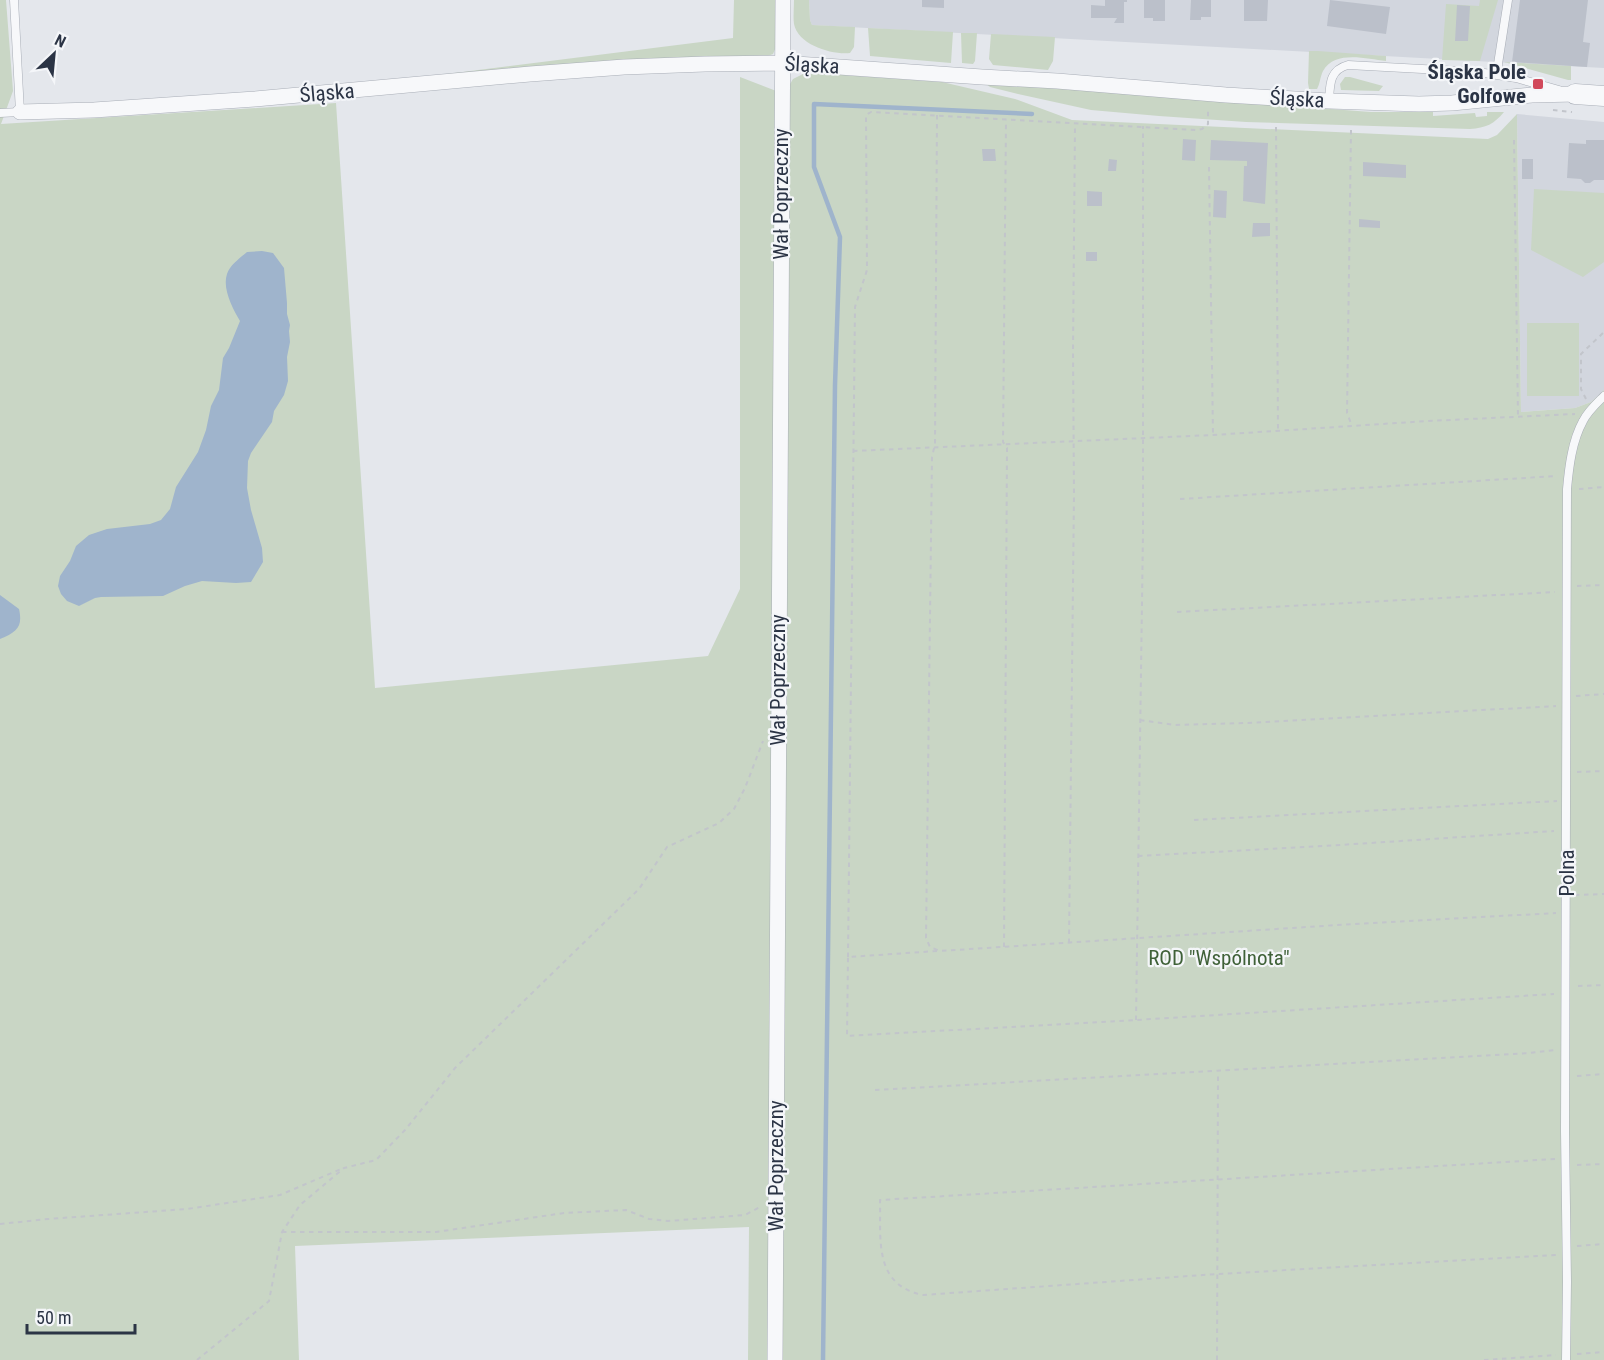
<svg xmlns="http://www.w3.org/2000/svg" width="1604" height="1360" viewBox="0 0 1604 1360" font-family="'Roboto Condensed',sans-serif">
<rect width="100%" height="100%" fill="#e4e7ec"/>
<path fill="#d2d6de" d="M809 0H1604V68L812 25 810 20Z
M1517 114 1604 122V390L1591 402 1575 408 1521 412Z"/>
<path fill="#c9d6c5" d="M0 0H6L13 91 1 124 336 103 375 688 708 656 740 589V77L784 94 793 79 803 74H830L942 82 1015 99 1072 120 1488 139 1497 135 1517 114 1521 412 1575 408 1591 402 1604 390V1360H748L749 1227 295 1246 299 1360H0Z
M734 0H776V47L773 54 765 57 375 83 733 38Z
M794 0H809L810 20 812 25 855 27 854 47 850 53C832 55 798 45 794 24 793 17 794 8 794 0Z
M1480 0H1498L1480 61 1442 60 1446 4 1479 6Z
M868 28 953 32 951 63 870 56Z
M961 33H977L975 61 973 64 962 63Z
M991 34 1055 37 1053 61 1048 70 993 65 989 59Z
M1309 51H1318L1386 56V61C1366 59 1335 50 1323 71 1320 77 1320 84 1317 89H1309L1308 83Z
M1504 62 1571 66V80H1568Z
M1345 77H1350L1383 86 1379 91 1341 90 1340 84Z
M985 83 1371 112H1433V116L1475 113 1476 117 1487 116V112H1504C1494 124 1486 128 1470 129L1246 122 1159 116 1091 110 1018 94 990 87Z
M1534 189 1604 193V262L1583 277 1531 250Z
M1527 323H1579V396H1527Z"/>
<path fill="#9fb4cc" d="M262 251 273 253 284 268 287 303V314L290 325 289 331 290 342 287 357 288 381 284 395 274 411 272 422 251 453 248 461 247 488 251 510 262 548 263 562 251 582 236 583 202 581 185 586 163 596 101 597 95 598 79 606 67 601 61 594 58 586 60 576 70 561 76 546 89 535 107 529 150 524 161 520 170 509 176 487 198 452 206 430 211 406 219 390 223 358 229 348 240 321C233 309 222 289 227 274 230 265 240 258 247 252Z
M0 595 19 609C23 627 17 632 0 639Z"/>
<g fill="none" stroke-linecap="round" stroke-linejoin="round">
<path stroke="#9fb4cc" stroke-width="4.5" d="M823 1360 835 385 840 237 814 167V104L1032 114"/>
</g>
<path fill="#bbc0ca" d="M922 0H944V8L922 7Z
M1105 0H1127V2H1124V23H1114L1117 18H1091V5L1105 6Z
M1144 0H1165V21H1153V18H1144Z
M1191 0H1211V17H1201V20H1190Z
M1244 0H1268L1267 21H1244Z
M1330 0 1390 7 1386 34 1327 26Z
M1520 0H1588L1583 42 1590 43 1587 67 1512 62Z
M1457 5 1470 6 1468 41H1455Z
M1183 139 1196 140 1195 161 1182 160Z
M1211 140 1268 143 1265 204 1243 201 1244 166H1247V161L1210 160Z
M1586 140H1604V180H1594L1590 183H1585L1581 179 1567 178 1569 143 1586 144Z
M982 149H995L996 161H983Z
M1109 159 1117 160 1116 171H1108Z
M1522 159H1533V179H1522Z
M1363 162 1406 165V178L1363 176Z
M1214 190 1227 191 1226 218 1213 217Z
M1087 191 1102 192V206H1087Z
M1359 219 1380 221V228L1359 227Z
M1253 223H1270V236L1252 237Z
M1086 252H1097V261H1086Z"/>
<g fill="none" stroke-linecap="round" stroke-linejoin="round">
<defs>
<path id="service" d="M1498 75V64L1508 0
M1329 101C1330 85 1329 70 1348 65L1478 72 1516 78 1559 90
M0 113 20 112 14 0
M1566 1360 1567 1282 1565 1131 1567 489C1569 467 1572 441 1583 421 1588 411 1596 404 1604 396"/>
<path id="minor" d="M20 112 94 110 255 99 530 74 624 67 705 64 782 63 982 77 1057 81 1226 95 1329 101 1419 104 1452 103 1532 95 1575 94
M775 1360 783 0"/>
<path id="tertiary" d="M1575 94 1604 96"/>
</defs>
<use href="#service" stroke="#a9aeb7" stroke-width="9"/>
<use href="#minor" stroke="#a9aeb7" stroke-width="16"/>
<use href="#tertiary" stroke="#a9aeb7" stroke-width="21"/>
<path stroke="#c2c5cb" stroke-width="2" stroke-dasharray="4.5 4.5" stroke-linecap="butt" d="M1553 110 1572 112
M937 115 935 444 932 457 926 938 930 947 940 951 1353 924 1556 913
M1276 127 1278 430
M1351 130 1347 413 1352 426
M1514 140 1518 416
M1209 167 1213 435
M1586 399 1581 389V354L1604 332
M853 451 1213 435 1428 421 1575 414
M1579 489 1604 487
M1180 499 1557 476
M1577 586 1604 585
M1177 612 1555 592
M1576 696 1604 694
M1140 720 1175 725 1247 723 1556 706
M1577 772 1604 771
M1194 820 1557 801
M1138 856 1324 846 1554 831
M1575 895 1604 894
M1069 943 1074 494 1073 351 1075 124
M1004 947 1007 448 1003 442 1006 120
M937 951 848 957 847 1036 1136 1020 1554 994
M848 957 855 307 867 270 866 115 871 112 1197 130 1202 129 1208 124V108
M1578 986 1604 985
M1136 1020 1143 533V126
M1577 1076 1604 1074
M875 1090 1529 1053 1555 1050
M1555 1159 880 1200C881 1239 873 1285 923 1295L1217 1274 1556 1255
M1577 1165 1604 1164
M0 1224 48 1219 187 1209 280 1195 341 1169
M282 1232H436L564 1213 626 1210 649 1219 668 1221 745 1215 760 1207
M1577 1246 1604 1244
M1577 1354 1604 1352
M197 1360 269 1301 282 1232 300 1205 344 1168 376 1160 405 1130 455 1068 639 889 667 847 719 823 734 809 745 788 763 741
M1217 1360 1218 1072
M1484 1360 1556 1355"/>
<use href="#service" stroke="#f7f8fa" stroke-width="8"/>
<use href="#minor" stroke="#f7f8fa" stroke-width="15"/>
<use href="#tertiary" stroke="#f7f8fa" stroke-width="20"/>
</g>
<rect fill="#d1495b" stroke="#f4f6f9" stroke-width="2" x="1532" y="78" width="12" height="12" rx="3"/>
<g text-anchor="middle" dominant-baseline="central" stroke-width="4.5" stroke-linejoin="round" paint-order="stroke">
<g font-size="21" fill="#2b3445" stroke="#f4f6f9">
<text transform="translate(812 65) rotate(3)">Śląska</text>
<text transform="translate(327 93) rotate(-5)">Śląska</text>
<text transform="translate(1297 99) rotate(3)">Śląska</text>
<text transform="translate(781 194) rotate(-90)">Wał Poprzeczny</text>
<text transform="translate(778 680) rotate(-90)">Wał Poprzeczny</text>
<text transform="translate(1567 873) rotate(-90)">Polna</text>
<text transform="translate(776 1166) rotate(-90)">Wał Poprzeczny</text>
</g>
<g font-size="21" font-weight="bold" fill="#2b3445" stroke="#f4f6f9" text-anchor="end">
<text x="1526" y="72">Śląska Pole<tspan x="1526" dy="24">Golfowe</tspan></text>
</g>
<g font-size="21" fill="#3f6138" stroke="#f4f6f9">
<text x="1219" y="958">ROD "Wspólnota"</text>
</g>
</g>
<g transform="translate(54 54) rotate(26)" stroke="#f4f6f9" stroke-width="4.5" paint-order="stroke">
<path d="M0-4.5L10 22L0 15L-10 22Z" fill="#2b3445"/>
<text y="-9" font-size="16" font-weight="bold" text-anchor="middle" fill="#2b3445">N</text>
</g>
<path d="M27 1324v9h108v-9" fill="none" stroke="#2b3445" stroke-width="3"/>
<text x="36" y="1324" font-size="18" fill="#2b3445" stroke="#f4f6f9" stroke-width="4.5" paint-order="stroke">50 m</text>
</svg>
